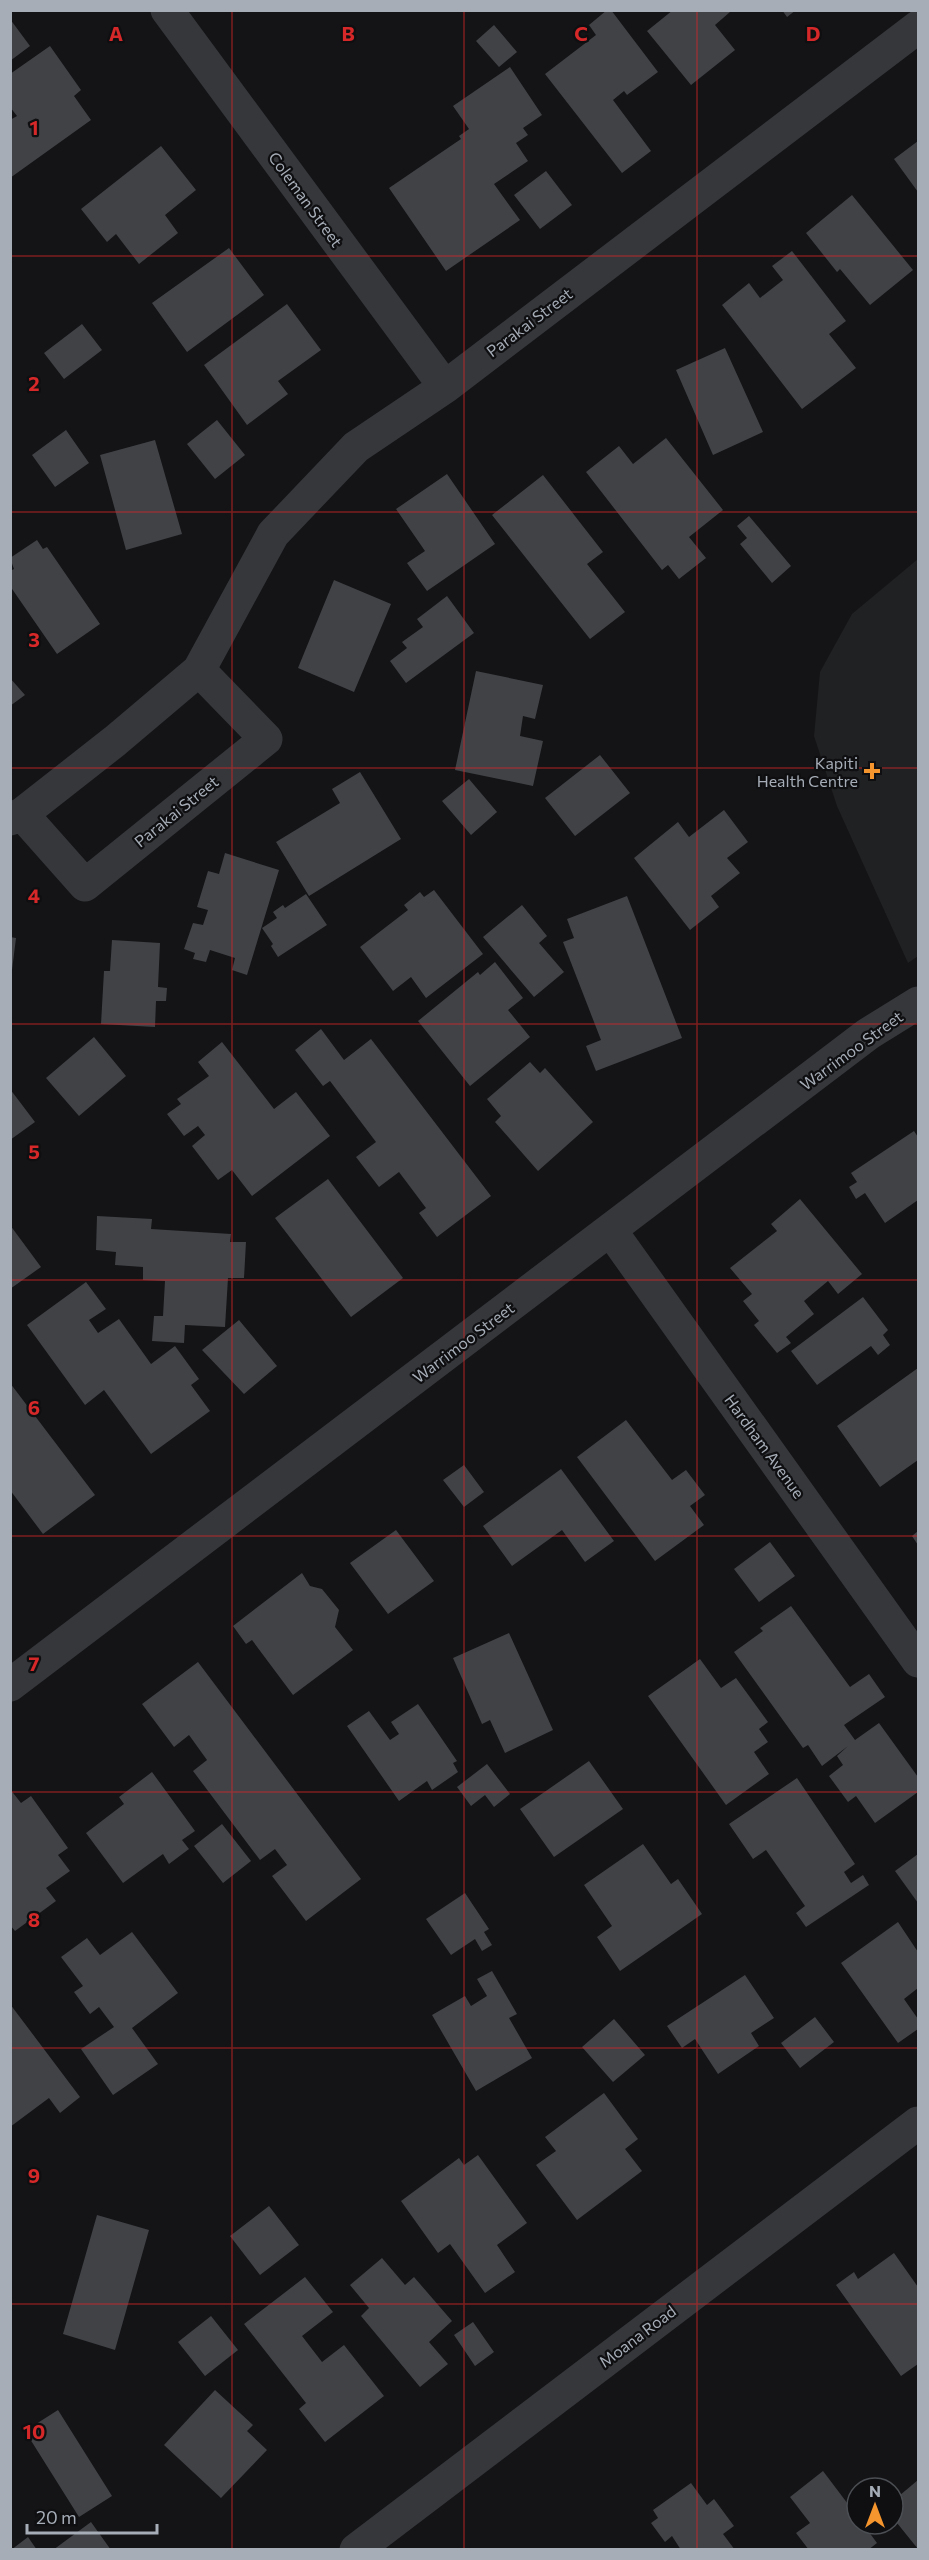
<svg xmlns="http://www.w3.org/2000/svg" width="929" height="2560" viewBox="0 0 929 2560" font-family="Commissioner,sans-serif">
<rect width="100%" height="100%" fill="#141416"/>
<path fill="#202123" d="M918 559V956L908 963 837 806 814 736 820 672 852 614Z"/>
<path fill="#404246" d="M607 10H611L658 72 627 95 624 91 613 100 651 151 622 173 545 74 596 35 589 25Z
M673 10H728L730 12 715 25 735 50 691 85 647 31Z
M782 10H796L787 17Z
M10 19 30 46 10 61Z
M494 25 517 52 499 67 476 41Z
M50 46 81 90 74 96 91 120 10 178V120L17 116 10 107V74Z
M510 67 542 115 523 128 528 135 516 143 528 161 494 184 520 220 446 271 389 188 461 139 459 136 469 129 453 106Z
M918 141V192L894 159Z
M161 146 196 190 165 215 178 233 139 264 116 234 107 242 81 209Z
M546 171 572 205 540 229 514 195Z
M852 195 913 270 870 305 840 269 837 272 806 233Z
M229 248 264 295 187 352 152 303Z
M792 251 846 321 829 334 856 368 802 409 722 305 749 283 760 298 783 280 772 266Z
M287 304 321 350 278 381 288 394 247 425 204 365Z
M82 324 102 350 64 379 44 353Z
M725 348 763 432 713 455 676 370Z
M217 420 245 455 215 479 187 444Z
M66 430 89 463 55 487 32 455Z
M666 438 723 510 689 537 706 558 679 579 668 565 662 570 586 472 619 446 633 464Z
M155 440 182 534 126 550 100 455Z
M447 474 495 544 427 591 407 563 425 551 396 509Z
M543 475 603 552 587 564 625 612 590 639 492 515Z
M749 516 791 566 772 583 740 544 747 538 737 526Z
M37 540 43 549 47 547 100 624 57 654 10 586V571L14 569 10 558Z
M334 580 391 604 354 692 298 668Z
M447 596 474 633 406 683 390 661 407 648 402 642 423 627 417 619Z
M476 671 543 685 535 719 523 716 520 736 543 741 533 786 455 770Z
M10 678 25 695 10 706Z
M600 755 630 793 575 836 545 798Z
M360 772 401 839 309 896 276 842 340 803 332 789Z
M469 779 497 812 471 835 442 801Z
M724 810 748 842 727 858 740 873 711 896 719 907 690 930 634 858 678 822 689 837Z
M225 853 279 870 247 975 232 970 235 958 210 950 206 962 193 959 195 953 184 949 193 923 203 925 208 910 197 907 208 871 219 874Z
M434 890 483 954 426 998 411 977 393 991 360 947 408 910 404 905 420 892 424 897Z
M306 894 327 925 278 957 271 946 273 944 262 928 277 918 273 912 283 905 285 908Z
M627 896 682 1038 596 1071 586 1046 601 1040 563 942 574 938 567 919Z
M522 905 547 936 539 943 564 972 534 997 483 937Z
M10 937 16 938 12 970H10Z
M112 940 160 943 158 987 167 988 166 1001H156L155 1027 101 1024 104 971H110Z
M495 962 523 998 508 1010 530 1037 470 1086 418 1021 478 972 480 975Z
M321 1029 344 1060 371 1039 491 1196 437 1237 419 1213 426 1208 399 1172 379 1187 356 1157 376 1142 330 1081 323 1086 295 1050Z
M94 1037 126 1076 79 1116 46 1078Z
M222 1042 274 1109 296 1092 330 1136 252 1196 232 1170 218 1180 192 1146 205 1135 198 1126 184 1136 167 1114 181 1104 177 1099 209 1076 198 1062Z
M530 1062 540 1073 545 1068 593 1122 538 1171 495 1122 501 1116 487 1099Z
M10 1089 35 1122 10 1140Z
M914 1131 918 1137V1200L885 1223 865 1193 856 1199 849 1187 857 1182 851 1173Z
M328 1179 403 1278 351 1317 275 1218Z
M800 1199 862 1274 838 1294 828 1281 804 1301 814 1314 786 1337 791 1343 777 1353 754 1325 759 1321 743 1301 752 1294 730 1268 777 1231 771 1224Z
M97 1216 152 1219 151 1229 231 1234 230 1242H246L244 1278H228L225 1327 185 1325 184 1343 152 1341 154 1316H163L165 1281 143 1280V1267L115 1265 116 1252 96 1250Z
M10 1225 41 1267 10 1289Z
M86 1282 106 1309 89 1320 98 1333 119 1319 151 1364 175 1346 199 1379 191 1385 210 1411 151 1454 104 1390 85 1405 27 1325Z
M863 1297 888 1330 883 1335 890 1345 878 1355 871 1346 817 1385 791 1351Z
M239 1320 277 1366 244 1394 202 1350Z
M918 1368V1460L880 1487 837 1426Z
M10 1383 95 1495 43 1534 10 1490Z
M626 1420 672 1480 686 1470 705 1495 690 1506 704 1525 655 1561 577 1457Z
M464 1465 484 1492 464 1507 443 1480Z
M561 1469 614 1541 585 1562 562 1530 512 1566 483 1526Z
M396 1530 434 1581 388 1614 350 1563Z
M918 1531V1545L912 1536Z
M770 1542 795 1576 759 1602 734 1569Z
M302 1573 310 1586 322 1589 339 1610 335 1627 353 1650 293 1695 252 1640 246 1644 233 1626Z
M791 1606 850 1687 869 1674 885 1697 844 1725 855 1740 879 1723 918 1777V1792L875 1823 856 1796 848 1802 829 1776 843 1765 837 1756 848 1746 822 1766 808 1745 803 1748 734 1652 763 1631 760 1628Z
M509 1633 553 1730 505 1753 490 1720 482 1724 453 1658Z
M700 1659 721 1688 736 1678 768 1722 759 1729 768 1742 754 1752 769 1774 726 1805 648 1696Z
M198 1662 361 1879 306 1921 272 1876 287 1865 275 1849 260 1860 193 1771 207 1760 189 1735 174 1747 142 1704Z
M418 1704 457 1761 453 1763 458 1772 432 1790 427 1781 399 1801 347 1726 369 1711 390 1740 399 1734 391 1722Z
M589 1761 623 1809 554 1857 520 1809Z
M487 1764 510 1794 494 1807 485 1795 471 1806 457 1787Z
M152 1772 195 1831 182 1840 189 1849 169 1864 163 1854 123 1883 86 1833 124 1804 119 1797Z
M797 1778 855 1864 844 1872 851 1883 863 1875 869 1885 806 1927 796 1913 805 1906 766 1850 753 1859 729 1824Z
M10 1789 21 1803 31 1796 68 1848 58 1855 70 1871 46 1888 56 1901 15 1931 10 1925Z
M222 1824 251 1861 223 1883 194 1846Z
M643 1844 671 1884 678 1879 702 1914 620 1971 597 1937 612 1926 584 1885Z
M918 1854V1903L895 1871Z
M465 1893 489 1929 484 1932 492 1945 482 1951 475 1939 451 1955 426 1919Z
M898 1922 918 1952V1988L904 1999 918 2019V2029L898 2043 841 1963Z
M132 1932 178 1993 132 2028 158 2064 113 2095 81 2049 114 2027 99 2007 90 2014 74 1992 83 1986 61 1957 87 1938 100 1955Z
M492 1971 517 2014 509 2018 532 2058 476 2091 432 2015 465 1996 471 2006 487 1996 477 1979Z
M745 1975 774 2018 751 2033 759 2046 718 2074 695 2039 682 2048 667 2026Z
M10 2004 80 2097 60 2113 49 2098 10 2127Z
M815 2017 834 2042 800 2068 781 2043Z
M614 2019 645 2055 613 2082 582 2047Z
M604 2093 638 2139 625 2149 642 2171 577 2220 536 2165 556 2151 545 2137Z
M478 2155 527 2223 497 2245 515 2272 485 2293 450 2244 438 2253 401 2201 459 2158 464 2165Z
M269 2206 299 2245 260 2275 230 2236Z
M97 2215 149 2230 115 2350 63 2334Z
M894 2253 918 2287V2364L901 2376 836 2285 854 2272 858 2279Z
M382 2258 405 2285 414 2277 452 2321 429 2342 448 2364 420 2387 361 2316 369 2308 350 2285Z
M305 2277 333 2312 302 2336 322 2362 344 2345 384 2396 325 2442 299 2409 306 2403 244 2324Z
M211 2316 238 2350 205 2376 178 2342Z
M473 2322 494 2352 475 2366 454 2335Z
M215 2390 253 2425 247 2431 267 2450 221 2498 164 2445Z
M58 2410 112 2496 79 2517 25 2431Z
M823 2471 857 2516V2524H863L877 2543 868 2550H809L796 2533 810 2523 790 2497Z
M918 2480V2549L893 2518V2501Z
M691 2483 707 2505 714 2499 734 2526 723 2534 735 2550H681L672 2536 665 2542 651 2523 658 2518 653 2510Z
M91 2522 111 2550H53Z
M28 2537 37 2550H11Z"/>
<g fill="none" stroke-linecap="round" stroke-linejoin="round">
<path stroke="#35373b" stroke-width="33" d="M167 10 445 387
M22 814 85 885 266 739 199 670
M10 819 22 814 115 741 199 670 273 534 356 447 445 387 918 27
M611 1231 918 1661
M10 1685 868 1034 918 1003
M356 2550 918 2123"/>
</g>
<path fill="none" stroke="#d62828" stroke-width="1.5" stroke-opacity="0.55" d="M232 10V2550M464 10V2550M697 10V2550M10 256H918M10 512H918M10 768H918M10 1024H918M10 1280H918M10 1536H918M10 1792H918M10 2048H918M10 2304H918"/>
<path fill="#f5952d" stroke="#0f0f11" stroke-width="2" d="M869 762h6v6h6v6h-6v6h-6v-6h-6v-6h6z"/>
<g text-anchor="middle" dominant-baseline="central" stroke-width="4.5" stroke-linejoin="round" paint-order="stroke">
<g font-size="16" fill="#a6adb7" stroke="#0f0f11">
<text transform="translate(306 199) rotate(54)">Coleman Street</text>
<text transform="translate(529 322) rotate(-37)">Parakai Street</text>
<text transform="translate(176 811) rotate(-39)">Parakai Street</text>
<text transform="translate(851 1050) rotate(-36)">Warrimoo Street</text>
<text transform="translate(463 1342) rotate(-37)">Warrimoo Street</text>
<text transform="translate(765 1446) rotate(54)">Hardham Avenue</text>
<text transform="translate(637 2336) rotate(-37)">Moana Road</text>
</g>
<g font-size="16" fill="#a6adb7" stroke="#0f0f11" text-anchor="end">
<text x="858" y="762">Kapiti<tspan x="858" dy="18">Health Centre</tspan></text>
</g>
</g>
<g font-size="20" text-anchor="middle" font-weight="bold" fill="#d62828" stroke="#0f0f11" stroke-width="4.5" stroke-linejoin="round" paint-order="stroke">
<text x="116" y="41">A</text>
<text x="348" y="41">B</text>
<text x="581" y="41">C</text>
<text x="813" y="41">D</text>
<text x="34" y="135">1</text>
<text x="34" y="391">2</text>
<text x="34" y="647">3</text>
<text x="34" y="903">4</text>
<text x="34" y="1159">5</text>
<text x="34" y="1415">6</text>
<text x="34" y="1671">7</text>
<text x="34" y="1927">8</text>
<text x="34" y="2183">9</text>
<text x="34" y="2439">10</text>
</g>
<rect width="929" height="2560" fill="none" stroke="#a6adb7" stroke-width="24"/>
<g transform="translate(875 2506)"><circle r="28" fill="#0f0f11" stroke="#4b4e53" stroke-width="1.5"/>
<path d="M0-4.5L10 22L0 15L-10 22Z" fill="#f5952d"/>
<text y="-9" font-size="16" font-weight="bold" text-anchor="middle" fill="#a6adb7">N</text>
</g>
<path d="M27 2524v9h130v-9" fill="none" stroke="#a6adb7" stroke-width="3"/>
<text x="36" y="2524" font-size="18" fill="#a6adb7" stroke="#0f0f11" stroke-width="4.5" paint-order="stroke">20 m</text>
</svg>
